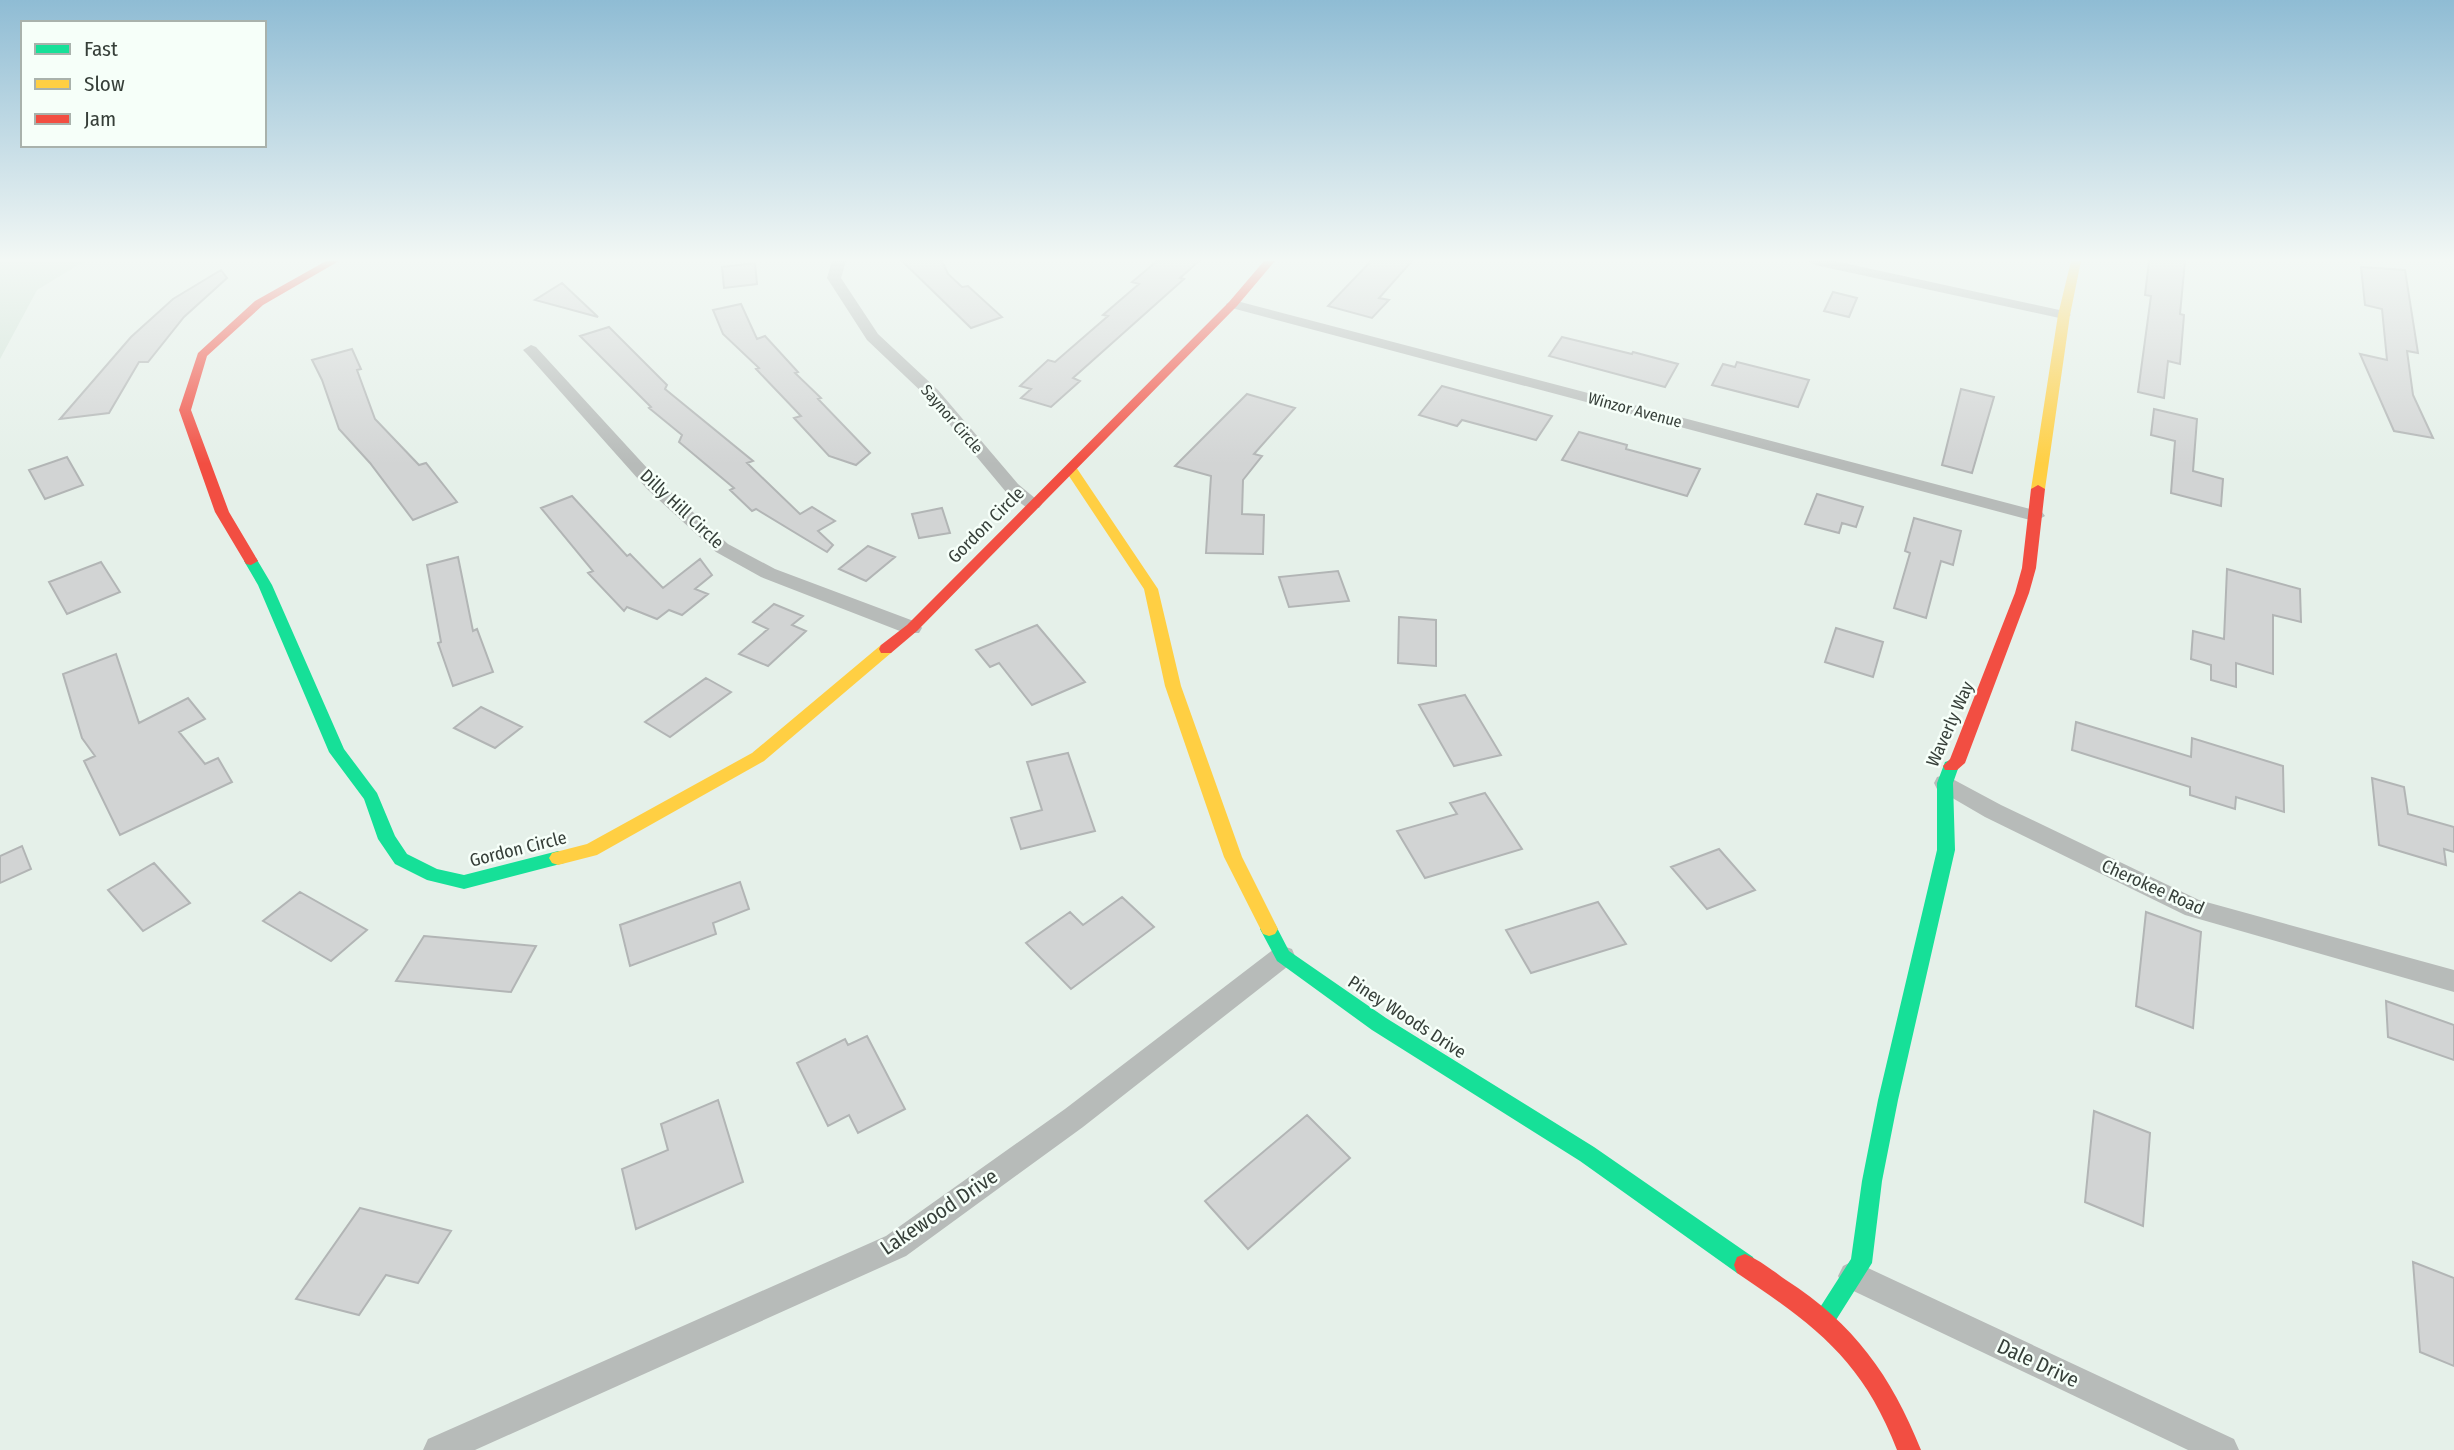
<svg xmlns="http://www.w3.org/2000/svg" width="2454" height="1450" viewBox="0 0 2454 1450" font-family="'Fira Sans Condensed',sans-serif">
<rect width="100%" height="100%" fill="#e5f0e9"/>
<path fill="#d1e3d7" d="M0 261H85L37 290 0 359Z"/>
<path fill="#d2d4d4" stroke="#b2b5b5" stroke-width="2" d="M902 261H942L948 274 962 287 968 286 1002 317 971 328Z
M1157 261H1199L1180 278 1184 279 1073 378 1080 381 1051 407 1021 398 1031 389 1020 386 1048 360 1055 362 1108 316 1103 315 1139 284 1132 282Z
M1371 261H1412L1379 298 1389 300 1372 318 1328 306Z
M2149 261H2185L2180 314 2184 315 2180 364 2168 361 2164 398 2138 392 2151 296 2145 295Z
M755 263 757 284 724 288 722 267Z
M2361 267 2405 270 2418 353 2407 351 2413 395 2433 438 2394 431 2360 354 2387 360 2382 309 2365 305Z
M221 270 227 278 184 317 148 362H139L109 413 60 419 131 337 173 299Z
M562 283 598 317 535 300Z
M1833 292 1857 298 1849 317 1824 311Z
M741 304 757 339 765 336 798 372 795 373 821 398 818 399 870 453 856 465 829 456 794 418 801 416 756 369 759 368 723 334 713 310Z
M609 327 667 385 665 389 753 461 747 463 800 514 812 507 835 521 818 531 833 545 827 552 756 509 752 511 730 490 734 488 679 442 682 435 649 408 651 407 580 336Z
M1562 337 1632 354 1633 352 1678 364 1665 387 1549 356Z
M352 349 361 369 357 370 375 419 419 465 426 463 457 502 413 520 370 463 339 429 322 380 312 360Z
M1737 362 1809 380 1798 407 1712 385 1723 364 1735 367Z
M1442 386 1552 416 1536 440 1462 420 1457 426 1419 415Z
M1961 389 1994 397 1972 473 1942 465Z
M1247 394 1295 408 1254 454 1262 456 1243 480 1242 514 1264 515 1263 554 1206 553 1211 476 1175 466Z
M2154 409 2197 419 2193 471 2223 479 2221 506 2171 493 2175 441 2151 435Z
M1579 432 1627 445 1626 449 1700 469 1687 496 1562 460Z
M67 457 83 485 45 499 29 470Z
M1817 494 1863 507 1856 527 1842 523 1839 533 1805 524Z
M572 496 627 556 630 554 663 588 700 559 712 575 695 589 708 594 682 615 669 610 657 619 627 607 624 611 588 573 593 571 541 508Z
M942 508 950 533 919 538 912 514Z
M1914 518 1961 531 1953 565 1941 561 1926 618 1894 608 1910 553 1905 551Z
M868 546 895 557 866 581 839 569Z
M458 557 473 631 477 629 493 672 453 686 438 643 441 642 427 565Z
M101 562 120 592 67 614 49 582Z
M2227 569 2300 589 2301 622 2273 615V674L2236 663V687L2211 680V665L2191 659 2193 631 2224 639Z
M1338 571 1349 601 1289 607 1279 577Z
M774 604 803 616 792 625 806 631 768 666 739 654 768 629 753 622Z
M1399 617 1436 620V666L1398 663Z
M1037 625 1085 682 1032 705 999 663 990 667 976 650Z
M1836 628 1883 642 1873 677 1825 662Z
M116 654 139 723 188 698 205 719 179 732 205 764 218 758 232 782 120 835 84 761 95 756 82 738 63 674Z
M706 678 731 692 670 737 645 722Z
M1465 695 1501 755 1454 766 1419 705Z
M481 707 522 727 495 748 454 728Z
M2076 722 2191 757 2192 738 2283 766 2284 812 2236 797 2235 809 2190 795V787L2072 750Z
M1068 753 1095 831 1021 849 1011 818 1042 810 1027 762Z
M2372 778 2404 787 2408 814 2454 827V852L2444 849 2446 865 2379 845Z
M1485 793 1522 849 1425 878 1397 831 1457 814 1450 803Z
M22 846 31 869 0 883V856Z
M1719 849 1755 890 1707 909 1671 867Z
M154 863 190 903 143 931 108 890Z
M740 882 749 909 713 923 716 934 630 966 620 925Z
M300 892 367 930 331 961 263 921Z
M1122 897 1154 927 1071 989 1026 943 1070 912 1083 925Z
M1598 902 1626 944 1531 973 1506 930Z
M2146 912 2201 932 2193 1028 2136 1006Z
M424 936 536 946 511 992 396 981Z
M2386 1001 2454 1025V1060L2388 1037Z
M867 1036 905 1109 858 1133 849 1115 828 1126 797 1063 845 1039 848 1045Z
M718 1100 743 1182 636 1229 622 1169 668 1150 661 1124Z
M2094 1111 2150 1133 2143 1226 2085 1202Z
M1307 1115 1350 1158 1248 1249 1205 1201Z
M360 1208 451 1231 418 1283 386 1275 359 1315 296 1299Z
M2413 1262 2454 1278V1366L2420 1352Z"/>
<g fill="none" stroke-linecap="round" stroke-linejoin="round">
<path fill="#b7bbb9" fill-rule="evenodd" d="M832 261H846L841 278 878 334 938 390 1018 484 1042 504 1039 508H1027L1006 492 926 396 867 340 827 278Z
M1808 261H1835L2064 311 2071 315 2064 319 1815 265Z
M1233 300 2042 512 2045 516 2036 521 2030 520 1228 307 1226 304Z
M531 345 536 347 659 481 728 544 775 569 919 623 922 628 919 633H905L761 577 716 552 647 489 526 353 523 350Z
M1945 775 2001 805 2199 900 2454 970V992L2185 915 1985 817 1937 789 1934 783 1937 777Z
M1283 946 1292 949 1295 956 1292 963 1083 1127 906 1256 475 1450H423L428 1439 886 1236 1065 1109 1274 949Z
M1853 1261 2234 1439 2239 1450H2188L1843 1286 1838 1276 1843 1266Z"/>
<path fill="#16e098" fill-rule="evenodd" d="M251 557 256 558 272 585 344 749 377 793 395 836 407 854 437 869 464 875 558 851 564 853 567 858 564 863 464 889 427 880 395 864 378 839 364 799 329 752 258 585 244 561Z
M1951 760 1957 762 1959 766 1953 783 1955 850 1898 1100 1882 1181 1872 1263 1831 1328 1823 1331 1815 1328 1812 1320 1851 1259 1862 1181 1878 1100 1937 850V783L1945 762Z
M1269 922 1275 924 1289 951 1386 1018 1594 1147 1753 1257 1756 1265 1753 1273 1745 1276 1737 1273 1580 1161 1372 1030 1277 961 1260 929 1263 924Z"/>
<path fill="#ffcf43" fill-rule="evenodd" d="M2071 261H2081L2070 315 2045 489 2038 493 2031 489 2058 315Z
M1071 466 1076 467 1158 589 1181 686 1242 857 1278 929 1275 934 1269 936 1263 934 1224 857 1165 686 1144 589 1065 470Z
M886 644 893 649 891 653 764 761 597 855 558 865 552 863 549 858 552 853 587 844 752 753 881 645Z"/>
<path fill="#f24e42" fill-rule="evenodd" d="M326 261H339L263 305 207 356 191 410 229 512 258 561 251 565 246 564 215 512 179 410 198 353 255 301Z
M1264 261H1275L1237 306 917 631 891 653H881L879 649 881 645 907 625 1229 302Z
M2038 485 2045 489 2036 568 2029 593 1965 763 1957 770H1945L1943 766 1950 759 2015 593 2022 568 2031 489Z
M1745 1254C1760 1260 1773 1271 1786 1280 1854 1324 1891 1375 1921 1450H1897C1862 1359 1814 1325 1737 1273L1734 1265 1737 1257Z"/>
</g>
<linearGradient id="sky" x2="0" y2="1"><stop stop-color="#8fbcd4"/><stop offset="0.56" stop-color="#f3f8f5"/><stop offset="1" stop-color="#f3f8f5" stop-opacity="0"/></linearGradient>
<rect width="2454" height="464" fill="url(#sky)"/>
<g text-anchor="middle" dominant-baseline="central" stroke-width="5" stroke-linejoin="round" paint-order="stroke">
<g font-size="16" fill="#363f39" stroke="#f6fff9">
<text transform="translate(1635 410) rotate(15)">Winzor Avenue</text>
<text transform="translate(952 419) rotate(49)">Saynor Circle</text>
</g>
<g font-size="18" fill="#363f39" stroke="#f6fff9">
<text transform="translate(682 509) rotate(43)">Dilly Hill Circle</text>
<text transform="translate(986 525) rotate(-45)">Gordon Circle</text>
<text transform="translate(1950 724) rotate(-66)">Waverly Way</text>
<text transform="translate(518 849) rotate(-14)">Gordon Circle</text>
<text transform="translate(2153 887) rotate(24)">Cherokee Road</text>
<text transform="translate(1407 1017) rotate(33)">Piney Woods Drive</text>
</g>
<g font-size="21" fill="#363f39" stroke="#f6fff9">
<text transform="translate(939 1212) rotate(-34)">Lakewood Drive</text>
<text transform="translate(2038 1363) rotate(25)">Dale Drive</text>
</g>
</g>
<rect x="21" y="21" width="245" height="126" fill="#f6fff9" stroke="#a9b2ac" stroke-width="2"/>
<rect x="35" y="44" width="35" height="10" fill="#16e098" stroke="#a9b2ac" stroke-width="2"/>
<text x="84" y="56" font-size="21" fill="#363f39">Fast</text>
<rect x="35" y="79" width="35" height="10" fill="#ffcf43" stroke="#a9b2ac" stroke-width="2"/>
<text x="84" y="91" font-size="21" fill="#363f39">Slow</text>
<rect x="35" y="114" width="35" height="10" fill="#f24e42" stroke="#a9b2ac" stroke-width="2"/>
<text x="84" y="126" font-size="21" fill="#363f39">Jam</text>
</svg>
